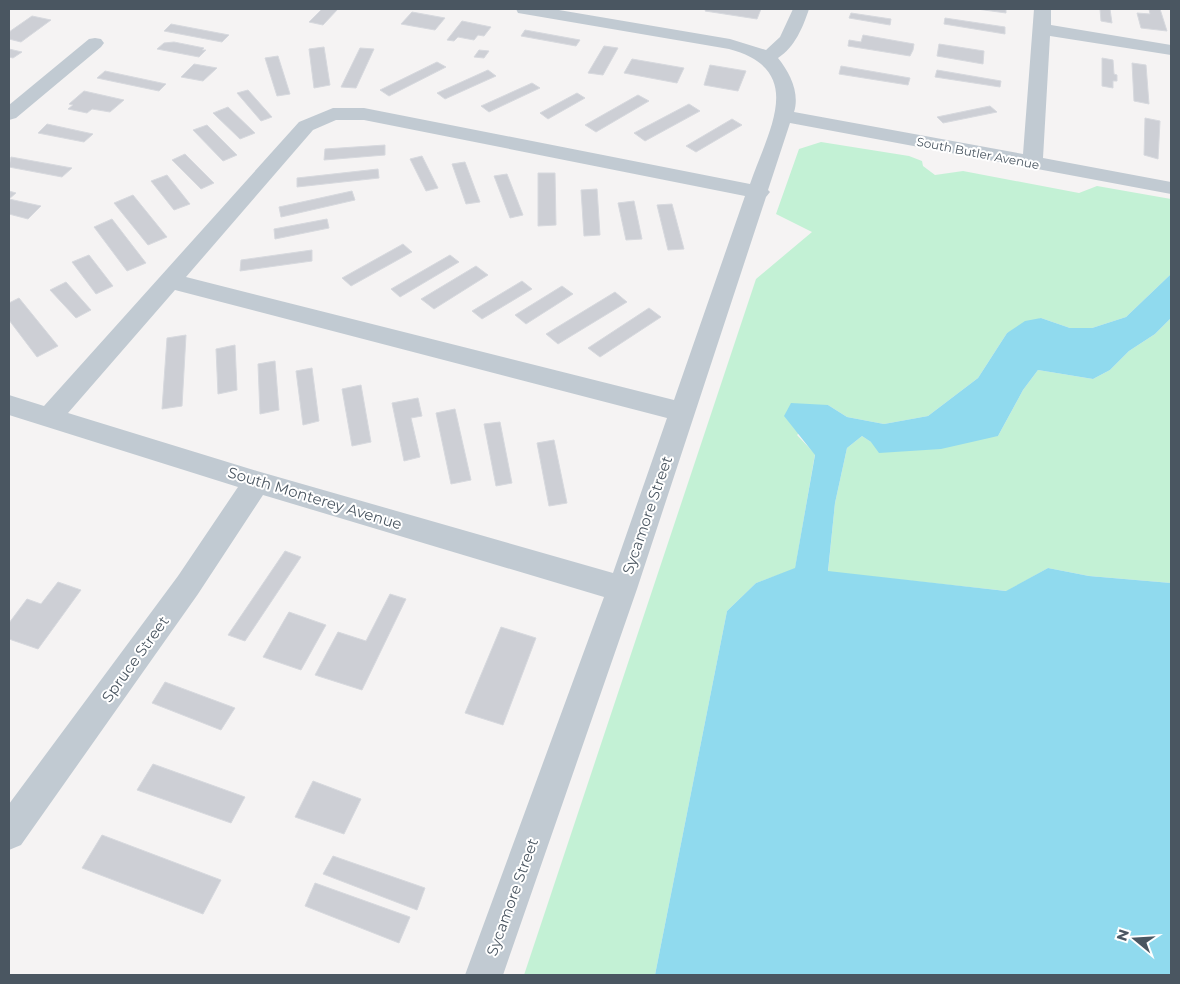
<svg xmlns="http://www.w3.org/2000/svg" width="1180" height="984" viewBox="0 0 1180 984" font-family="Montserrat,sans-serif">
<rect width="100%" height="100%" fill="#f5f3f3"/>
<path fill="#c3f1d5" d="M821 142 909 156 922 161 923 166 935 175 963 171 1079 193 1097 186 1171 199V274L1126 317 1092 328H1070L1041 318 1007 333 978 378 928 416 884 424 847 417 828 405 797 435 815 454 795 569 756 583 727 611 655 975H524L756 279 812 232 776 214 799 149Z
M1171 318V583L1089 576 1048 568 1007 591 828 572 835 503 847 448 862 436 871 442 998 436 1023 390 1038 370 1093 379 1110 370 1129 351 1155 334Z"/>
<path fill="#90daee" d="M1171 274V318L1155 334 1129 351 1110 370 1093 379 1038 370 1023 390 998 436 941 449 879 453 871 442 862 436 847 448 835 503 828 571 1006 591 1048 568 1089 576 1171 583V975H655L727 611 756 583 795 568 815 455 784 416 791 403 828 405 847 417 884 424 928 416 978 378 1007 333 1025 321 1041 318 1070 328H1092L1126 317Z"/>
<path fill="#cdcfd5" stroke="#d7d9de" d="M322 9H338L323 25 309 22Z
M706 9H761L757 19 705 11Z
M977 9H1006V13Z
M1100 9H1110L1112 23 1101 21Z
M1149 9H1160L1167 31 1141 28 1137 13 1150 14Z
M412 12 445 18 435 30 401 24Z
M851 13 891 19 890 25 849 18Z
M32 16 51 20 21 42 9 39V32Z
M945 18 1005 27V34L944 24Z
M462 21 491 27 484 36 478 35 474 40 458 37 454 41 447 40Z
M171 24 229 35 222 42 164 31Z
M525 30 580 40 576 46 521 36Z
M863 35 914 44 913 50 910 56 848 46 849 40 861 42Z
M174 42 204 48 202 50H206L199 57 157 49 164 43Z
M939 44 984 51 983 64 937 56Z
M604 46 618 48 603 75 588 73Z
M324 47 330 85 314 88 309 49Z
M360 48 374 49 356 88 341 87Z
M9 49 22 52 13 58 9 57Z
M479 50 489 51 484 58 474 57Z
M278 56 290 94 277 96 265 58Z
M1102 58 1113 60 1114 74 1117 75V81H1113V88L1102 86Z
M632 59 684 68 677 83 624 73Z
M437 62 446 67 389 96 380 90Z
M1132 63 1146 65 1149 104 1134 101Z
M194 64 217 68 203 81 181 77Z
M710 65 746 71 738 91 704 85Z
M841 66 910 78 908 85 839 74Z
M488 70 496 76 445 99 437 93Z
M937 70 1001 81 1000 87 935 77Z
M105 71 166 84 159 91 97 78Z
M532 83 540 88 489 112 481 106Z
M248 90 272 117 261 121 237 93Z
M84 91 124 100 110 112 92 109 87 113 68 109 73 105 69 104Z
M577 93 585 98 548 119 540 113Z
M638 95 649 101 596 132 585 125Z
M689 104 700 111 645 141 634 133Z
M990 106 997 112 943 123 937 117Z
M228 107 255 133 240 139 213 113Z
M1145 118 1160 121 1158 159 1144 155Z
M732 119 742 125 696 152 686 146Z
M47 124 93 134 84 142 38 133Z
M207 125 237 155 223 161 193 130Z
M385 145V155L324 160 325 149Z
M185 154 214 183 201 189 172 160Z
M422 156 438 188 426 191 410 159Z
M11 157 72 168 62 177 9 167Z
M465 162 480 202 466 204 452 164Z
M378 169 379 178 297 187V178Z
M538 173H555L556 225 538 226Z
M507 174 523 215 510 218 494 176Z
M167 175 190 204 174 210 151 181Z
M597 189 600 235 584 236 581 190Z
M9 191 16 193 9 199 41 206 28 219 9 214Z
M352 191 355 200 281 217 279 207Z
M133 195 167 237 148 245 114 203Z
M634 201 642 239 626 240 618 203Z
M672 204 684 249 668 250 657 205Z
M112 219 146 263 127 271 94 227Z
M327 219 329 228 275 239 274 229Z
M403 244 412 252 351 286 342 278Z
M312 250V261L240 271 241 260Z
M89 255 113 286 96 294 72 262Z
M450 255 459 262 400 297 391 289Z
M476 266 488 275 434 309 421 299Z
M522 281 532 289 482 319 472 311Z
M66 282 91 310 76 318 50 290Z
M562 286 573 294 526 324 515 315Z
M615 292 627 302 558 344 546 334Z
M19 298 58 346 37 357 9 320V303Z
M649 308 661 317 600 357 588 348Z
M186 335 182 406 162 409 167 338Z
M235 345 237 390 218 394 216 349Z
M275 361 279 410 260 414 258 364Z
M312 368 319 421 303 425 296 371Z
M361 385 371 442 352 446 342 389Z
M418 398 422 416 411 418 420 457 404 461 392 403Z
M455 409 471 480 451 484 436 413Z
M500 422 512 483 496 486 484 424Z
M554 440 567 503 549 506 537 443Z
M285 551 301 557 245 641 228 635Z
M58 582 81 590 38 649 9 639V623L27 599 41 604Z
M390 594 406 599 362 690 315 675 338 632 366 641Z
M289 612 326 625 301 670 263 657Z
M501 627 536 638 503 725 465 713Z
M165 682 235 708 221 730 152 703Z
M153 764 245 797 231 823 137 790Z
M313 781 361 799 344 834 295 817Z
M102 835 221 880 203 914 82 868Z
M333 856 425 888 417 910 323 874Z
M315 883 410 917 399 943 305 906Z"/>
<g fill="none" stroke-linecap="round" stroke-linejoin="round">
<path fill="#c1cad2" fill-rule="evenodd" d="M516 9H553L730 39 766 50 780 37 793 9H809C803 27 795 47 778 58 790 73 800 93 794 112L1023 154 1034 9H1051V25L1171 45V55L1050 36 1043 158 1171 182V194L790 123 768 190 770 192 766 197 637 589 503 975H465L604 597 263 495 198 594 21 845 9 850V804L178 576 238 487 9 415V395L44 406 299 122 333 108H364L750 184C768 131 808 70 729 49L524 14 518 13ZM336 120H364L745 196 674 400 186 277 313 130ZM175 290 667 418 613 573 257 471 68 413Z
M95 38 101 39 104 43 101 47 16 118 9 120V105L89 39Z"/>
</g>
<g text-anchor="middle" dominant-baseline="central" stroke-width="4" stroke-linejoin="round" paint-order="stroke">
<g font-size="12" fill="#4a5661" stroke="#fff">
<text transform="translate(978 153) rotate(11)">South Butler Avenue</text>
</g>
<g font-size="15" fill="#4a5661" stroke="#fff">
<text transform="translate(315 498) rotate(17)">South Monterey Avenue</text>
<text transform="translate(647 515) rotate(-71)">Sycamore Street</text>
<text transform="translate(135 659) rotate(-54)">Spruce Street</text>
<text transform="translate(512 897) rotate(-70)">Sycamore Street</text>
</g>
</g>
<rect width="1180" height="984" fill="none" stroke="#4a5661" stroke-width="20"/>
<g transform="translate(1135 939) rotate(288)" stroke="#ffffff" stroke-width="4" paint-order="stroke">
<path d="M0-4L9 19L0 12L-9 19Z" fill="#4a5661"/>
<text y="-8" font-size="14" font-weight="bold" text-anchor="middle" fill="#4a5661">N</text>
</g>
</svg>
